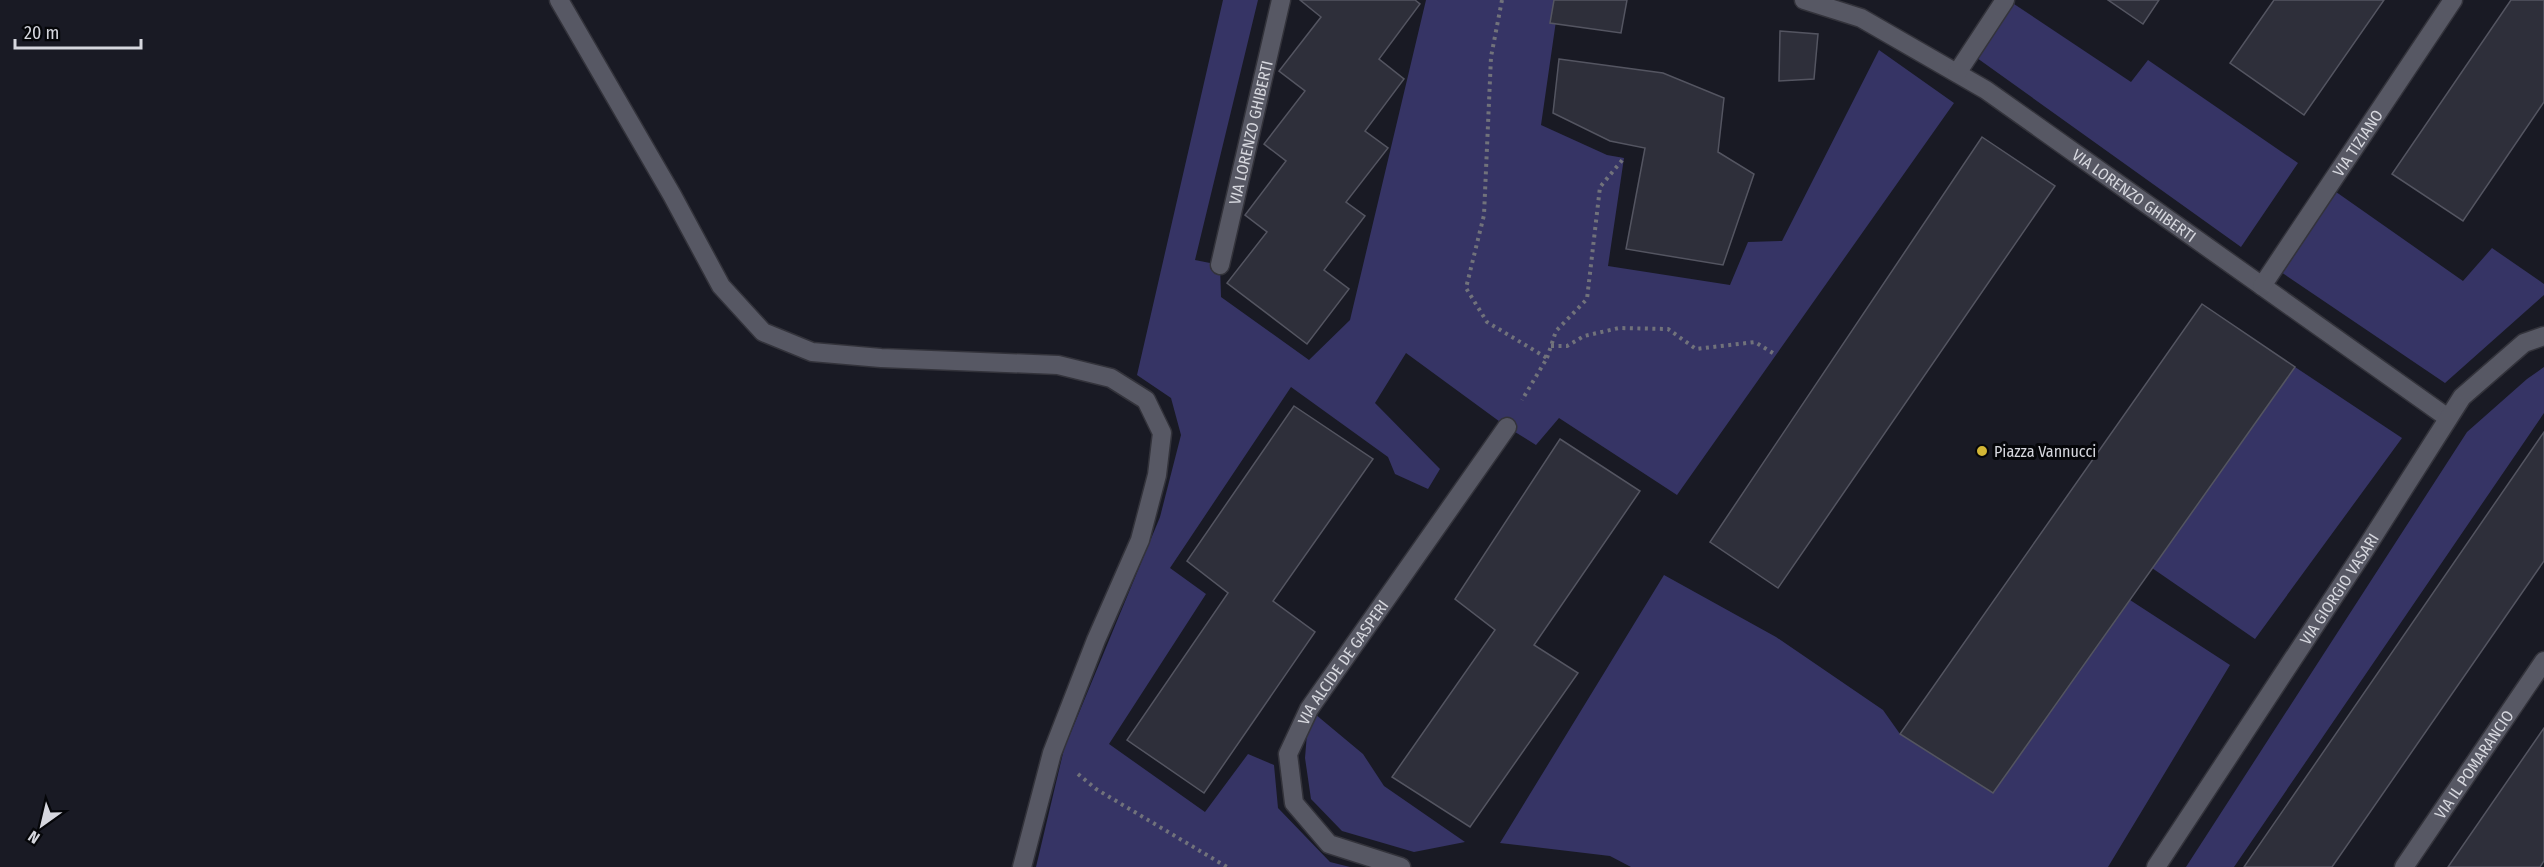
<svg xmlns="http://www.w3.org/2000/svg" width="2544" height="867" viewBox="0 0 2544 867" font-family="'Fira Sans Condensed',sans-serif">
<rect width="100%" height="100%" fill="#191a24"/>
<path fill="#363465" d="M1223 0H1258L1195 260 1220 265 1221 297 1309 360 1350 320 1426 0H1559L1541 125 1607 155 1624 158 1608 266 1730 285 1748 242 1782 241 1879 50 1954 103 1677 495 1559 418 1536 445 1507 427 1406 353 1375 403 1440 469 1428 489 1395 474 1388 457 1291 387 1170 568 1206 594 1109 744 1205 812 1248 754 1274 765 1278 808 1330 862 1350 867H1036L1064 749 1160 517 1181 435 1171 398 1137 375Z
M2008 0 2131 82 2148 60 2298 163 2241 247 1970 53Z
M2329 187 2463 281 2492 248 2544 284V295L2445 383 2275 268Z
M2295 367 2402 438 2255 639 2152 568Z
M2544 367V413L2234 867H2186L2467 432 2527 379Z
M1664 575 1776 637 1883 710 1900 734 1993 793 2130 600 2230 665 2108 867H1631L1610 856 1500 843Z
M1309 709 1363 754 1384 786 1465 842 1414 852 1342 831 1311 799 1305 758Z"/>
<path fill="#2e2f3a" stroke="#545561" stroke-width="1.5" d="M1300 0H1415L1420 4 1379 59 1404 79 1365 131 1388 148 1346 202 1365 216 1324 270 1349 289 1307 344 1227 283 1267 232 1245 215 1286 161 1264 144 1305 91 1279 71 1321 17Z
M1554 0H1627L1621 33 1550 23Z
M2108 0H2159L2143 24Z
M2274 0H2384L2304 115 2230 63Z
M2511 0H2544V102L2463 221 2392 174Z
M1780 31 1818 34 1814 79 1779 81Z
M1559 59 1663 73 1724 98 1718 152 1754 174 1723 265 1626 249 1645 148 1610 141 1553 113Z
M1982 137 2055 186 1778 588 1710 542Z
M2202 304 2295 367 1993 793 1900 734Z
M1294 406 1373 459 1273 601 1315 632 1204 793 1127 740 1228 593 1187 561Z
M2544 432V561L2332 867H2244Z
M1560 439 1640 491 1534 645 1578 673 1470 827 1392 777 1495 630 1455 599Z
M2544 728V861L2540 867H2448Z"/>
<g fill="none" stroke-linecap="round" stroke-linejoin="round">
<defs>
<g id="minor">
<path d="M559 0 672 195 721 286 763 332 812 352 881 358 1058 365 1111 378 1146 400 1162 433 1157 475 1140 540 1096 640 1052 753 1022 867"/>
<path id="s1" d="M1804 0 1861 18 1986 90 2448 418"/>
<path d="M1957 73 2005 0"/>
<path id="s2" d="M1220 265 1281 0"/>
<path id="s3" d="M2262 286 2453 0"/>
<path id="s4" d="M1401 867 1329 844 1294 803 1288 754 1309 709 1507 427"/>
<path id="s5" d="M2156 867 2364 551 2462 397 2524 343 2544 336"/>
<path id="s6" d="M2404 867 2544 661"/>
</g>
</defs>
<use href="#minor" stroke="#33333b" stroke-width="21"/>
<path stroke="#71727b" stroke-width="4" stroke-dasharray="3 4.5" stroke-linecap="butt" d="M1502 0 1491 57 1484 215 1466 288 1487 322 1547 358 1522 400
M1551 346H1567L1584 336 1619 328 1668 329 1696 349 1755 342 1776 355
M1547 358 1556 331 1587 299 1600 187 1624 158
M1078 774 1096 789 1227 867"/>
<use href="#minor" stroke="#575864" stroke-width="18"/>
</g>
<circle fill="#d3b635" stroke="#050609" stroke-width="2" cx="1982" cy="451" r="6"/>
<g text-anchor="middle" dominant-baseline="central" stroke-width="6" stroke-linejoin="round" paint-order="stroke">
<g font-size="16" fill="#d6d7de" stroke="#050609">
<text stroke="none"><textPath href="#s2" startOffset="136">VIA LORENZO GHIBERTI</textPath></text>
<text stroke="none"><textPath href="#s3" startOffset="172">VIA TIZIANO</textPath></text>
<text stroke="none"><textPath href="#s1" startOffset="386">VIA LORENZO GHIBERTI</textPath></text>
<text stroke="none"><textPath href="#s5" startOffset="333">VIA GIORGIO VASARI</textPath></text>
<text stroke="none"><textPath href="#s4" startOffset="286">VIA ALCIDE DE GASPERI</textPath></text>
<text stroke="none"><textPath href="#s6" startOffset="124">VIA IL POMARANCIO</textPath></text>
</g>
<g font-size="16" fill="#d6d7de" stroke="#050609" text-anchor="start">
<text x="1994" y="451">Piazza Vannucci</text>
</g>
</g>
<g transform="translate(42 825) rotate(214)" stroke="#050609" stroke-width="4.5" paint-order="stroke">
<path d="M0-4.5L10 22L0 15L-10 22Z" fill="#d6d7de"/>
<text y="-9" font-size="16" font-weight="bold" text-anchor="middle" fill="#d6d7de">N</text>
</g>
<path d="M15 39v9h126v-9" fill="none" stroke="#d6d7de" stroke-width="3"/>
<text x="24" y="39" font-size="18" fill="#d6d7de" stroke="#050609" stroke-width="4.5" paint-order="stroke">20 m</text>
</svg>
